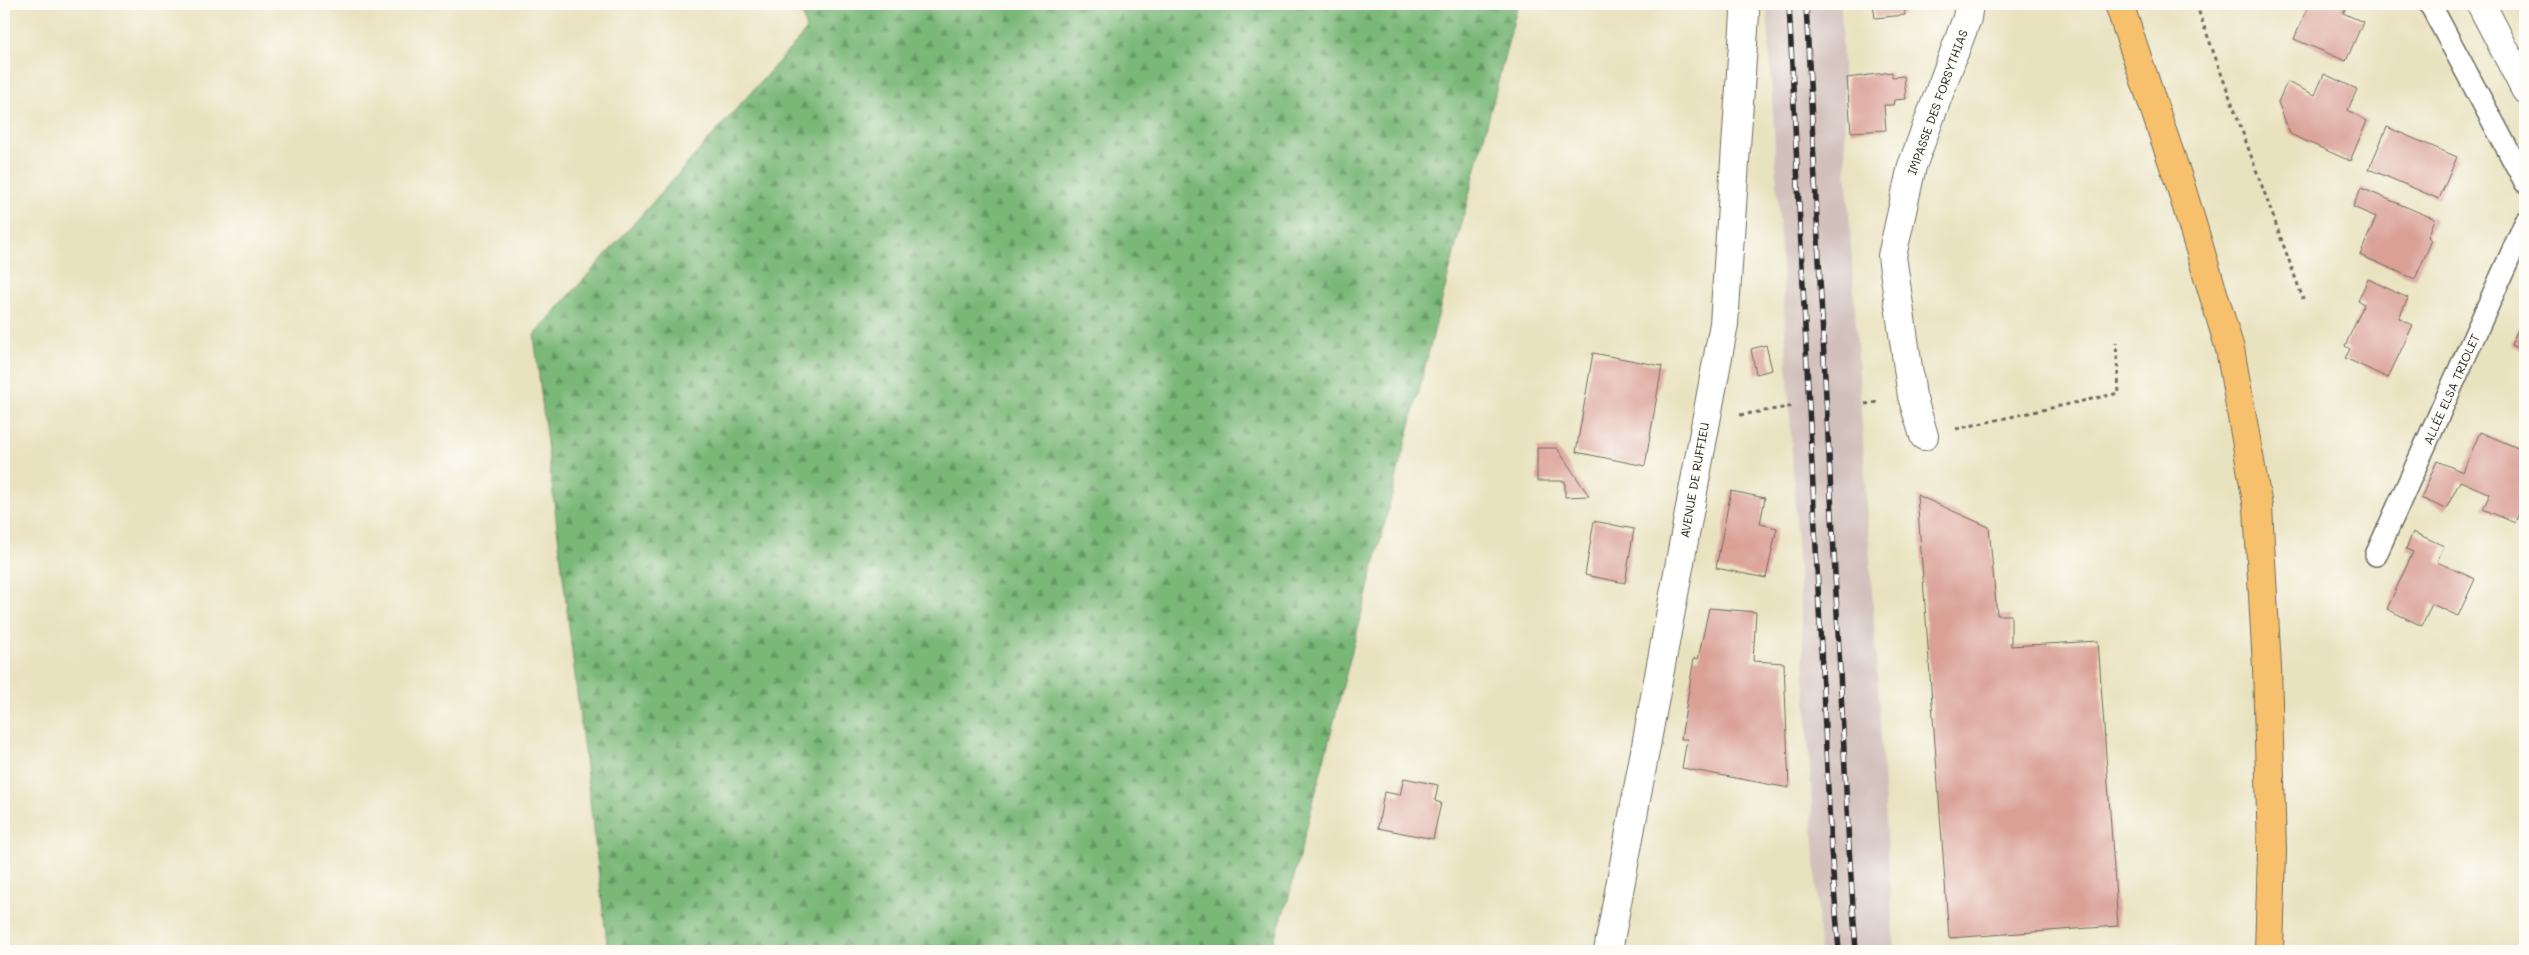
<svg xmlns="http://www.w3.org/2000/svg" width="2529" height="955" viewBox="0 0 2529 955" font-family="Mali,sans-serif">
<defs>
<pattern id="forest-firs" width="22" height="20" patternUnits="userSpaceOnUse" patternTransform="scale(1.25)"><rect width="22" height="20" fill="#7ab878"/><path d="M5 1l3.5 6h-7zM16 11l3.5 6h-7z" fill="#649663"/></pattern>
</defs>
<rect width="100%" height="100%" fill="#fdfcf7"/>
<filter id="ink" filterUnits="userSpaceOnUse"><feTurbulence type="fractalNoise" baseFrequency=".02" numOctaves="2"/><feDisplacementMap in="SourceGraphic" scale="10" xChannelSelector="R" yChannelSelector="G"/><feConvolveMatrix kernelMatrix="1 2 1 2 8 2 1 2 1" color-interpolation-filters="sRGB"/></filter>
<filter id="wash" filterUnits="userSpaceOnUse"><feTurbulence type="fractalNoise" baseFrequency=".0096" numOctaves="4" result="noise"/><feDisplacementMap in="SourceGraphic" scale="20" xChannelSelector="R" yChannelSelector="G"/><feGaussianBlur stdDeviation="1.12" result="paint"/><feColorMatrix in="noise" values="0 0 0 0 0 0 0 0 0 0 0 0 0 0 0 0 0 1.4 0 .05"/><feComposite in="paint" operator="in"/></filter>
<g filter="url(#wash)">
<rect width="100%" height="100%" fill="#e9e2bf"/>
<path fill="#d1c0bc" d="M1767 4H1841L1846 164 1894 951H1820Z"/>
<path fill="url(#forest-firs)" stroke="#527252" d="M801 4H1518L1288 900 1270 951H608L534 335 806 31Z"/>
<g id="blocks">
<path fill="#daa096" d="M1873 4H1904L1905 15 1875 18Z
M2309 4H2348L2343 13 2363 22 2346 61 2294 39Z
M1892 72V77L1904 76 1906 99 1894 100 1893 105H1884L1886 130 1851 132 1847 78Z
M2324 74 2357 89 2348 110 2367 121 2350 161 2290 134 2278 102 2287 82 2315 95Z
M2387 127 2457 157 2439 199 2369 169Z
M2361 188 2435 219 2428 237 2432 240 2415 279 2360 255 2376 217 2353 207Z
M2368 279 2408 298 2399 318 2413 325 2388 378 2345 358 2350 349 2345 346 2364 304 2358 301Z
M2525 313V351L2511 345Z
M1766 345 1772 370 1756 374 1751 349Z
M1593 353 1662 366 1645 466 1576 452Z
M2480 432 2525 451V498L2515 523 2483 509 2490 494 2460 481 2446 509 2421 498 2437 461 2463 472Z
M1537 448H1557L1589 496 1565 497V481H1537Z
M1731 491 1765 498 1760 524 1777 528 1766 578 1716 568Z
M1917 495 1989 527 1997 615H2011V646L2098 641 2118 926 1949 938Z
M1594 521 1634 529 1625 583 1585 575Z
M2413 532 2444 546 2437 562 2475 579 2458 616 2432 604 2422 626 2387 609 2413 552 2406 549Z
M1709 608 1756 612 1753 661 1784 663 1789 788 1682 768 1687 739H1681L1694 658 1698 659Z
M1404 778 1438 785 1435 801 1441 803 1433 839 1378 828 1384 792 1400 795Z"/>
</g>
</g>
<g filter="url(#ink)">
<use href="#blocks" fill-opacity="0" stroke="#6e6b5f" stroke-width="1"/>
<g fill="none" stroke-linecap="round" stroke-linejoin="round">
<defs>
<path id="service" d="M2430 4 2525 182
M2376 555 2525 223"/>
<path id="minor" d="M1924 436 1912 396 1892 256 1912 166 1967 18 1969 4
M1608 951 1724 324 1745 14 1744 4"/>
<path id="tertiary" d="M2481 4 2525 89"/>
<path id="primary" d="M2119 4 2180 184 2230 349 2258 507 2267 667 2272 852 2269 951"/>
</defs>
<use href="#service" stroke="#6e6b5f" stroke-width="24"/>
<use href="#minor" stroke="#6e6b5f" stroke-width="30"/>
<use href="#tertiary" stroke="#6e6b5f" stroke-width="30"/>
<use href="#primary" stroke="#6e6b5f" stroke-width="30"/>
<path stroke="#6e6b5f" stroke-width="3" stroke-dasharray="4 4" stroke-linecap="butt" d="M2196 4 2303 299
M1865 404 1879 402
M1740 415 1795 406
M1956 429 2119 393 2116 343"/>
<use href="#service" stroke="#fff" stroke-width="21"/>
<use href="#minor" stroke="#fff" stroke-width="28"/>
<use href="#tertiary" stroke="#fff" stroke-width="28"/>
<use href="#primary" stroke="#f7c06c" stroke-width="28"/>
<defs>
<path id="rail" d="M1789 4 1831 849 1839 951
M1806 4 1849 848 1856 951"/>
</defs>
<use href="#rail" stroke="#2b2b2b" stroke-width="5.5"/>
<use href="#rail" stroke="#fdfcf7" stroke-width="4" stroke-dasharray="11" stroke-linecap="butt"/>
</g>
</g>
<g text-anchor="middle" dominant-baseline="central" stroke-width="4" stroke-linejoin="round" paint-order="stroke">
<g font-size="12" fill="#2b2b2b" stroke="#fdfcf7">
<text transform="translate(1937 102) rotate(-70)">IMPASSE DES FORSYTHIAS</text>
<text transform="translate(2451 389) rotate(-66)">ALLÉE ELSA TRIOLET</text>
<text transform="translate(1694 480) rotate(-80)">AVENUE DE RUFFIEU</text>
</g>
</g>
<rect width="2529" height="955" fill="none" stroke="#fdfcf7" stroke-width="20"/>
</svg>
